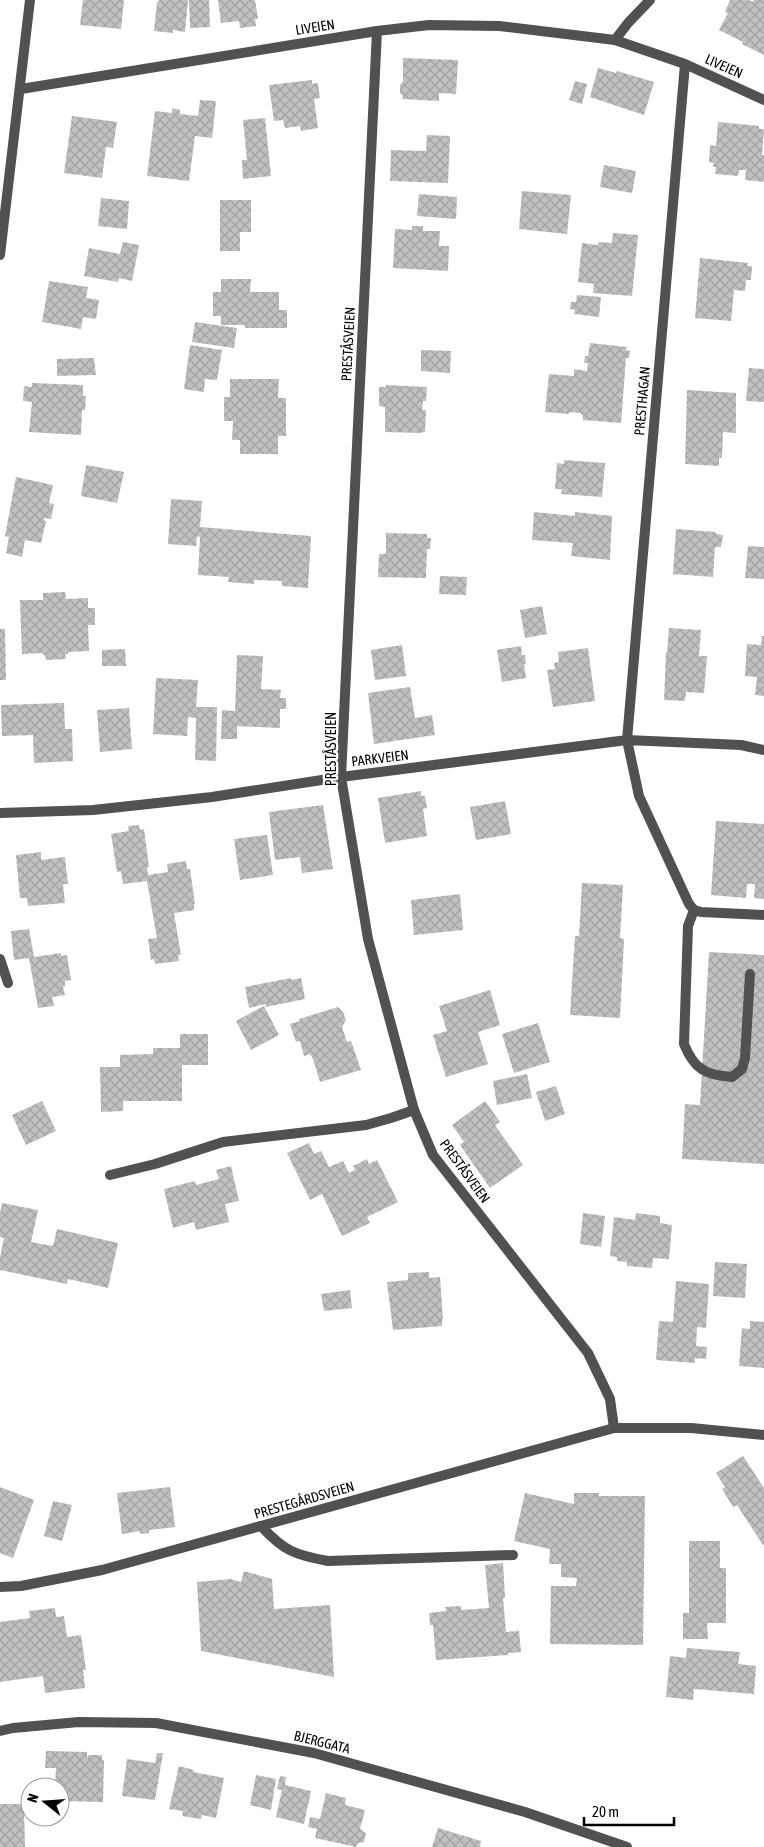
<svg xmlns="http://www.w3.org/2000/svg" width="764" height="1847" viewBox="0 0 764 1847" font-family="'Asap Condensed',sans-serif">
<defs>
<pattern id="building-cross-hatch" width="8" height="8" patternUnits="userSpaceOnUse" patternTransform="scale(1.25)"><rect width="8" height="8" fill="#c0c0c0"/><path d="M0 0l8 8M0 8l8-8" fill="none" stroke="#a3a3a3"/></pattern>
</defs>
<rect width="100%" height="100%" fill="#fff"/>
<path fill="url(#building-cross-hatch)" d="M83 0H124L121 29 80 25Z
M159 0H188L185 32 173 30V33L154 31 157 2 158 3Z
M189 0H209L210 27 190 28Z
M218 0H255L258 19H255L256 26 240 28 239 21 221 23Z
M730 0H749L753 2 754 0H764V55L742 44 743 42 719 30 728 13 725 12Z
M403 58 458 60 456 94 439 93V101L402 99 403 96 400 93V85L403 82Z
M598 68 616 73 617 71 654 82 644 115 590 97Z
M312 80V84L318 83 320 98 314 99 318 128 301 131 300 126 285 128 283 120 274 121 269 85Z
M575 81 587 84 582 104 569 100Z
M200 100 216 101 212 138 195 136 189 181 147 176 155 111 172 113V108L180 110V114L198 116Z
M72 116 117 122 113 148 106 147 102 178 64 173Z
M265 118 271 176 243 179 242 160H247L243 120Z
M718 122 759 126V129H764L762 155H764V182L745 180 746 170H739L738 176 715 174 716 167H713L714 163 709 162 710 145 716 146Z
M427 135 450 136 448 183 390 181 391 150 426 151Z
M604 165 636 171 632 193 600 187Z
M522 191 571 195 567 234 519 229Z
M419 194 457 197 456 219 417 216Z
M101 198 129 201 127 229 98 226Z
M220 200H251V232H240V251H220Z
M412 226H423V231H440L439 246H449L448 271 393 268 395 229 412 230Z
M613 233 638 235 632 296 593 293 594 284 578 282 582 243 598 245V242L612 243Z
M123 242 139 245 132 281 119 278 118 282 84 276 89 248 120 254Z
M700 258 748 263 747 266H752L751 280H746L745 291 734 290 731 321 695 318Z
M221 279H251L250 292H279V310H287V328H245V325H221V316H213V292H221Z
M49 281 88 287 86 298 99 300 96 319 83 317 81 329 42 322Z
M577 295 601 297 599 317 574 314 575 310 570 309 571 302H576Z
M195 322 237 328 234 348 192 342Z
M590 343 627 347 626 350 630 351 629 358H626L621 423 583 420V415H581V413L569 412V414L545 412 549 374 574 376V369L587 371 588 363H584L585 356H588Z
M190 345 222 350 217 380 205 379 204 392 184 389Z
M421 350 451 351 450 373 421 371Z
M94 358 96 375 57 376V359Z
M749 368 764 369V402L746 401Z
M230 379H279L278 398H286V436H278V454H240V440H232L233 421H224V397H230Z
M32 383 83 385V396H86L85 410H82L81 435 29 432 32 402 23 401 24 386 32 387Z
M386 385 427 387 426 401H423L422 410H426L425 432H422V433L385 432V407L379 406V387H386Z
M687 390 736 393V433L723 432 722 458H719V466L685 464Z
M564 460 605 463 602 497 561 494 562 489H555L557 463 564 464Z
M86 465 124 472 117 503 81 496Z
M16 477 53 485 49 503 54 504 51 519 44 518V520L46 521 41 543 25 540 22 557 6 553 9 537 5 536Z
M171 499 202 501 200 527 311 536 308 588 282 586V581L254 580V584L228 582 229 577 198 575 200 537 197 536 196 546 168 544Z
M534 512 575 516V512L612 516 610 560 571 556 573 543 532 540Z
M676 529 716 532V534L723 535 721 547H715L713 577 673 574Z
M386 533 427 534V538H431L430 549H427L426 578 378 577 379 554H386Z
M748 546 764 547V579L745 578Z
M440 576 467 577 466 595 439 594Z
M65 592 66 599 88 598V608H95V625H88L89 651 68 652V654H65L66 659 46 660 45 655H43V653L22 654 20 600H43V593Z
M542 606 547 634 525 638 520 610Z
M669 628 701 630 699 656H707L704 693 686 692 685 701 664 700 666 653H667Z
M0 629H5L6 680H0Z
M762 636H764V696L755 695 757 677 745 676 747 644 761 645Z
M402 645 406 676 375 680 371 650Z
M521 646 522 655H525L526 664H524L526 678 502 682 497 650Z
M588 648 595 701 553 707 547 670 555 669 554 663 559 662 558 652Z
M125 649 126 666H102V650Z
M237 655 263 656 261 689 281 690 280 698H286V709H280V728L237 726V739H221L222 710 235 711Z
M156 678 198 680 196 707H217L216 761 195 760 196 718 188 717 187 736 153 734Z
M410 687 415 718 432 715 435 735 374 744 368 693Z
M64 703 65 729H72L73 761 34 763 33 735 2 736 1 705Z
M129 708 132 749 100 752 97 710Z
M421 791V796H425L427 808 423 809 427 836 385 843 378 798Z
M505 801 511 834 476 840 470 807Z
M323 805 333 869 302 873 300 857 275 860 269 812Z
M716 821 764 824V899L754 898 755 884H747L746 898 711 895Z
M139 825 140 830 144 829 149 867H147L148 875 168 872 167 864 186 861 187 869H190L195 904H194V910L174 913 181 955H178L179 961 155 964 154 959 151 960 148 939 157 938 147 881 123 884 121 871 117 872 111 834 129 831 128 826Z
M267 835 273 875 240 880 234 839Z
M41 852V860L65 857 68 884H63L65 903 28 906 27 898H20L16 855Z
M582 883 623 885 620 938 624 939 620 1018 570 1015 575 936H579Z
M460 894 463 930 414 935 411 900Z
M29 929 34 957 61 953V956L67 955 71 980 65 981V986H63L65 995 52 997 54 1006 38 1008 29 958 14 960 11 931Z
M709 952 764 955V1164L682 1159 685 1104 700 1105Z
M291 978V980L301 978 305 999 266 1007V1004L249 1008 245 987Z
M490 990 500 1025 478 1032 488 1064 446 1077 433 1035 447 1031 439 1006Z
M264 1006 279 1035 251 1050 236 1021Z
M338 1007 343 1012 346 1020 342 1027 347 1042 351 1041 361 1070 320 1082 313 1059 310 1054 304 1056 300 1041 296 1042 290 1024 300 1021 299 1019Z
M538 1023 550 1062 514 1073 502 1034Z
M180 1034H208V1065H182V1101H123V1111L101 1112 100 1067H120V1055L153 1054V1048H180Z
M527 1074 532 1098 497 1105 493 1081Z
M556 1086 565 1114 545 1121 536 1092Z
M42 1101 56 1131 26 1145 12 1115Z
M485 1101 500 1122 495 1125 523 1165 490 1188 460 1145 464 1142 452 1125Z
M309 1143 314 1154 321 1151 329 1167 343 1161 349 1173 355 1170 353 1166 367 1159 369 1164 377 1160 398 1202 367 1217 370 1223 342 1236 322 1194 310 1200 287 1153Z
M231 1166 239 1201 225 1204 229 1222 196 1230 194 1222 173 1228 164 1189 195 1181 196 1185 219 1179 216 1170Z
M2 1203 38 1210 31 1242 53 1246 57 1229 118 1243 108 1288 68 1279 67 1284 0 1270V1257L4 1238 0 1237V1213Z
M583 1213 605 1216 601 1247 580 1244Z
M636 1213 660 1216V1223L672 1225 669 1259 653 1258 652 1268 627 1266V1262L617 1261V1257L610 1256 614 1217 635 1220Z
M715 1262 747 1264 745 1298 713 1296Z
M429 1272V1278L440 1277 443 1319H442V1326L393 1330 387 1282 408 1280V1273Z
M676 1281 709 1284 706 1328 697 1327 696 1346 707 1347 706 1359 695 1358V1363L656 1360 659 1321 673 1322Z
M350 1290 352 1308 324 1311 321 1294Z
M750 1321 764 1322V1368L739 1366 742 1328 750 1329Z
M743 1456 764 1488V1545H763L737 1505 733 1507 722 1489 725 1487 716 1473Z
M0 1487 34 1500 13 1558 0 1553Z
M170 1487 175 1527 149 1530V1533L140 1534V1531L122 1534 117 1493Z
M525 1493 574 1504V1493H599V1496H645L643 1645 550 1644 551 1586H576L577 1578 561 1577V1564H549L550 1549 514 1541Z
M53 1501 72 1505 62 1541 44 1536Z
M689 1541H720V1568H726V1623H707L708 1639H683V1613H689Z
M503 1563 505 1597 503 1598 506 1632 519 1631 521 1652 508 1653V1655L436 1660 433 1625H430L429 1613 446 1611 445 1607 461 1606V1610L489 1608 485 1565Z
M244 1571 272 1579 274 1609 330 1605 334 1677 201 1651 197 1582 231 1579 241 1582Z
M55 1608 56 1617 64 1616 67 1637 81 1635 86 1670H83L85 1688 45 1693 43 1676 0 1682V1622L30 1618 29 1611Z
M687 1648 740 1652 738 1664 756 1666 754 1694 694 1689 693 1700 666 1697 670 1656 686 1658Z
M46 1751 87 1752V1760L88 1755H102V1760H104L103 1802 60 1801V1787H55L56 1768H45Z
M157 1753H163L155 1800 122 1796 127 1759 155 1763Z
M179 1766 194 1770 193 1772 224 1778 216 1818 202 1815 201 1819 182 1816 183 1811 169 1809Z
M256 1775 276 1779 271 1810 250 1805Z
M280 1776 286 1777 285 1785 311 1791 304 1824 276 1817 282 1790 277 1789Z
M326 1793 346 1798 345 1805 365 1810 360 1829 366 1833 364 1842 358 1843 356 1847 315 1838 317 1829 308 1827 310 1817 320 1819Z
M0 1804H24L25 1847H0Z
M438 1828 481 1841 480 1847H432Z"/>
<g fill="none" stroke-linecap="round" stroke-linejoin="round">
<path stroke="#515151" stroke-width="10" d="M615 40 628 23 650 0
M694 910 688 926 684 1044C694 1069 705 1075 732 1077L742 1069 745 1058 750 974
M0 959 8 983
M110 1175 155 1164 223 1142 366 1125 391 1118 414 1110
M261 1526C284 1551 295 1555 328 1561L513 1555"/>
<path stroke="#515151" stroke-width="10" d="M377 31 341 777 368 939 414 1110 433 1155 588 1353 610 1399 614 1428
M685 64 627 740 639 796 689 904 694 910 701 912 764 915
M21 89 377 31 429 25 499 26 615 40 685 64 764 100
M0 255 30 0
M0 813 93 810 212 797 341 777 627 740 741 745 764 750
M0 1587 21 1586 102 1570 614 1428H691L764 1435
M0 1731 13 1728 79 1722 156 1723 314 1753 525 1812 627 1847"/>
</g>
<g text-anchor="middle" dominant-baseline="central" stroke-width="4.5" stroke-linejoin="round" paint-order="stroke">
<g font-size="14" fill="#000" stroke="#fff">
<text transform="translate(315 27) rotate(-9)">LIVEIEN</text>
<text transform="translate(724 66) rotate(24)">LIVEIEN</text>
<text transform="translate(348 344) rotate(-87)">PRESTÅSVEIEN</text>
<text transform="translate(642 401) rotate(-85)">PRESTHAGAN</text>
<text transform="translate(331 749) rotate(-90)">PRESTÅSVEIEN</text>
<text transform="translate(380 758) rotate(-7)">PARKVEIEN</text>
<text transform="translate(465 1171) rotate(54)">PRESTÅSVEIEN</text>
<text transform="translate(304 1500) rotate(-16)">PRESTEGÅRDSVEIEN</text>
<text transform="translate(322 1742) rotate(14)">BJERGGATA</text>
</g>
</g>
<g transform="translate(45 1802) rotate(287)"><circle r="24" fill="#ffffff" stroke="#999999"/>
<path d="M0-4L9 19L0 12L-9 19Z" fill="#000000"/>
<text y="-8" font-size="14" font-weight="bold" text-anchor="middle" fill="#000000">N</text>
</g>
<path d="M584 1817v8h90v-8" fill="none" stroke="#000000" stroke-width="2.5"/>
<text x="592" y="1817" font-size="15" fill="#000000" stroke="#ffffff" stroke-width="4" paint-order="stroke">20 m</text>
</svg>
